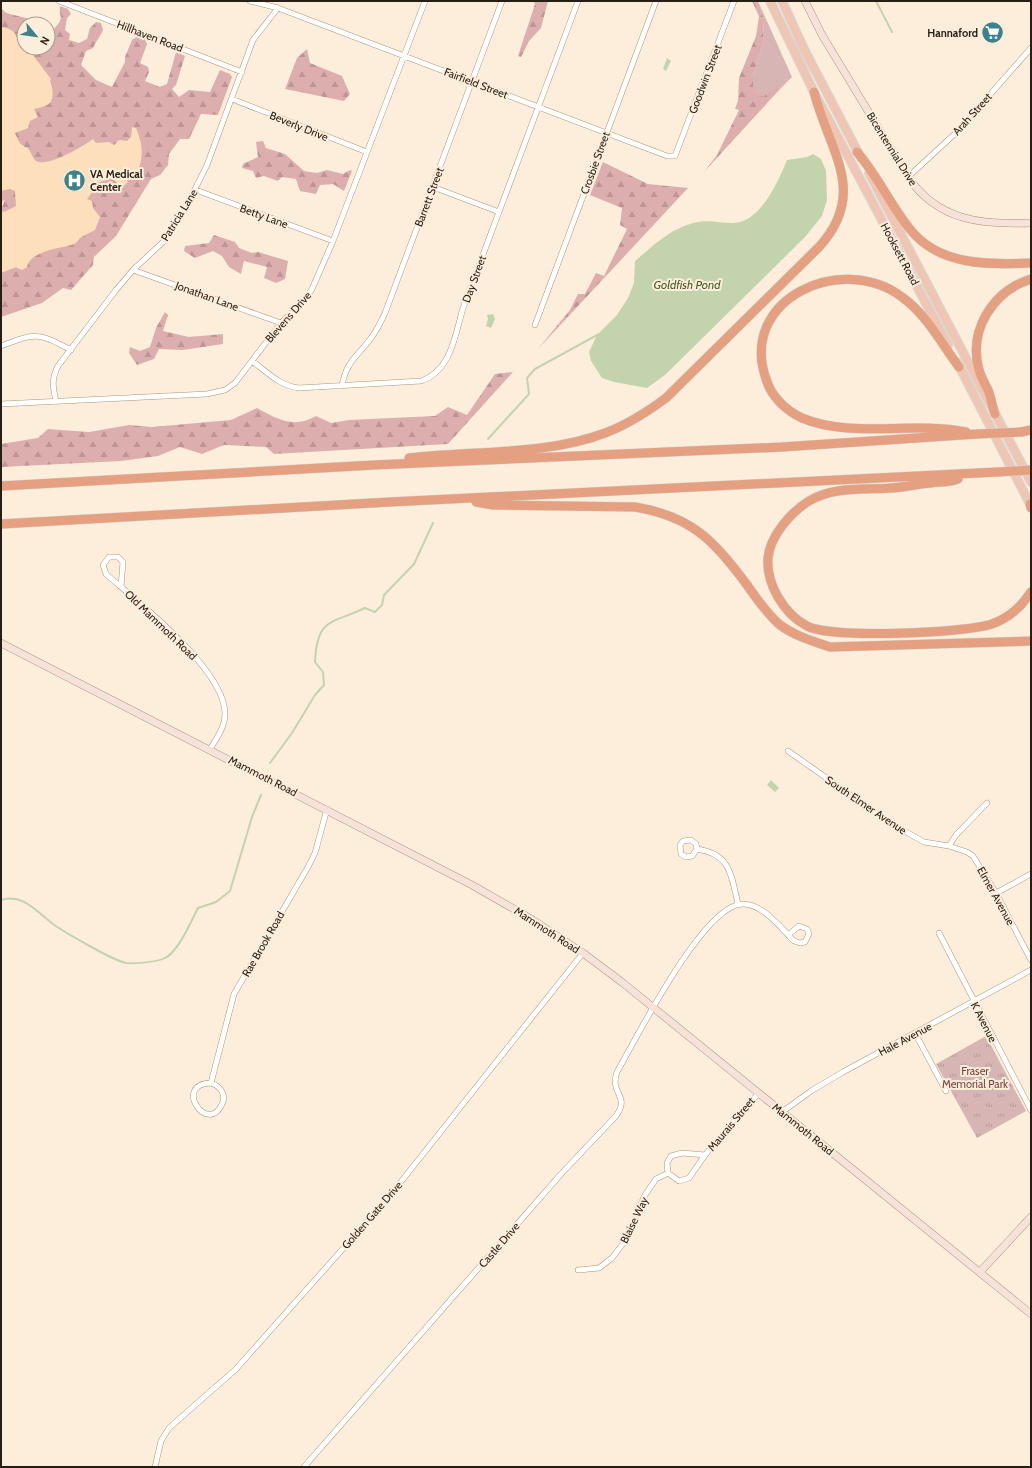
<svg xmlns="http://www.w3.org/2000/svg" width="1032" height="1468" viewBox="0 0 1032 1468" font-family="Cabin,sans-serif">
<defs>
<pattern id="forest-firs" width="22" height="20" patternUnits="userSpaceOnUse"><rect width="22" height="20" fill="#dcaead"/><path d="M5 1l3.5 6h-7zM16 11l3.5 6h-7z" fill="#bd9594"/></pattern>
<pattern id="park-tufts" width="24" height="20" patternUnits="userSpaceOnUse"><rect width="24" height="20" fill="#d7b5b4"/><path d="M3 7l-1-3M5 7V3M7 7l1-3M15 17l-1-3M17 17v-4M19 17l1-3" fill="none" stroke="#b99b9a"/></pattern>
</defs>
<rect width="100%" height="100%" fill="#fdeedc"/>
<path fill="#fde0bb" d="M1 18 24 26V48H48L79 66 90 83 186 130 113 230 1 316Z"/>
<path fill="#d7b5b4" d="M758 1 792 77 780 89 776 86 763 98 753 90V75L763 44 764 19Z"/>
<path fill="url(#forest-firs)" d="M533 1H548L541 28 529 41 521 57 518 56 535 4Z
M752 1H758L764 19 763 44 753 75V90L763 97 776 86 780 89 704 172 717 155 739 110 735 109 738 101 739 78 756 36 759 16Z
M60 6 68 9 71 14 67 18 65 30 70 34 69 40 79 43 87 39 90 28 96 22 101 23 103 30C100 37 96 41 93 48L86 51 81 65 96 80 112 87 125 62V57L132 40 139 35 143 36 147 44 140 63 148 67 149 72 145 81 160 87 167 84 176 52 185 56 176 85 172 89 179 97 189 90 210 92 220 70 230 74 232 77 218 115 201 114 189 139H180L169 154 168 165 160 175 151 179 116 236 94 257 93 265 71 290 63 288 42 303 1 317V273L16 267 22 270 27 267C31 250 60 249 74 244 77 243 78 240 80 238 84 235 90 233 95 230L100 217 93 208 92 201 87 199 93 191 96 183 113 178 121 188 128 182 124 176 126 174H137C144 156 143 145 136 128L132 127 131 137 127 141 119 140 114 145 109 142 96 143 93 139C84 146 47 168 36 161 33 159 31 152 28 148 20 146 18 140 15 133L28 128 30 121 38 117 34 109C38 108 43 107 47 105 55 101 53 88 50 81L51 79 32 54H26V48H48V27L54 29C66 16 58 18 60 6Z
M1 8 6 13 30 19 40 24H24V45C13 38 20 30 1 27Z
M307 49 310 63 342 76 350 94 344 101 285 89 297 58Z
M263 141 266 148 285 154 304 171 317 173 327 170 343 174 350 170 352 171 344 191 333 184 320 185 316 194 300 191 296 179 282 177 278 181 264 176 256 178 253 171 242 168 243 164 258 157 256 142Z
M603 162 648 184 688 188 537 350 570 310 578 294H585L596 273 604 276 627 229 620 225 622 208 590 195Z
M10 189 15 191 16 206 4 212 1 210 5 200 1 201V191Z
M214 235 235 242 239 248 252 253 258 252 288 261 285 279 276 283 264 278 267 267 244 261 241 274 229 267 222 256 213 251 195 258 184 251 185 246 209 243Z
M165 312 168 315 163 331 189 337 223 334V344L183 350 159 349 154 359 137 365 129 353 130 347 140 351 150 347 156 328Z
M513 372 448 444 274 454 266 447 224 445 202 454 180 447 158 456 121 461 1 467V444L38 438 48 429 89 432 129 425 152 427 231 420 257 408C277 419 294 429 316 416L331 423 349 420 435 416 448 407 467 415 495 374Z"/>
<path fill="url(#park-tufts)" d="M986 1036 1026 1111 977 1138 936 1064Z"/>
<path fill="#c3d3ad" d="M667 58 671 61 666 71 663 69Z
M813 154 821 159 826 171 827 200 822 216 805 237 665 375 647 388 614 382 602 378 591 361 589 352 597 335 617 315 628 298 634 283 635 261C654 245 670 229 693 223 707 219 719 223 733 223 760 223 778 182 787 160L807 157Z
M493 314 495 319 491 328 486 326 488 319 487 315Z
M771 780 779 788 775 792 767 785Z"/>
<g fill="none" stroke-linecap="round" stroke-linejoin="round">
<path stroke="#c3d3ad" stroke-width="2" d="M876 1 892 32
M488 439 529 394 527 378 535 369 599 334
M270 763 292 733 315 695 324 685 323 672 315 662C317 617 332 624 365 608L375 612 382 605 384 595 414 564 433 523
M1 900C23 893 37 912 53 924 64 932 114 961 126 963 133 964 158 962 165 958 179 951 191 921 198 908L216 902 230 891 252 817 261 795"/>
<defs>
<path id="street" d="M59 1 242 72
M250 1 278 8 667 156H675L734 1
M232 99 367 152
M908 177 959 130 1031 48
M433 187 499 212
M196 190 333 241
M133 270 281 323
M535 325 656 1
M1 346C35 333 38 332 71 350
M252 361C267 372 280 386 299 388L421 381C451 371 455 336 463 308L578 1
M342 386C346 361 358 356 371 338 377 330 381 322 385 313L502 1
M56 401C53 388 51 379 58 366L116 290 133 270 163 242 184 211 207 165 253 40 278 8
M1 404 207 394 225 390 235 383 281 323 304 301 312 289 333 241 425 1
M121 587 123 562 118 557H109L103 565 106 574C138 602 224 669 225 713 225 727 217 738 210 749
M788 751 892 824 924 842 949 846 967 852 973 856 996 893 1031 960
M949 846 956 835 987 803
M697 849 692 856 686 857 681 854 680 845 683 841 691 840 696 844 697 849C731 854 731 875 738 904
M996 893 1031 874
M939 933 1031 1110
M915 1033 946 1091
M211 1083C172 1084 208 1136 222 1104 227 1095 220 1086 211 1083L234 994 308 867 315 853 327 809
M782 1112 811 1091 843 1072 1031 970
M682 1153 705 1155 689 1178 679 1181 668 1173 667 1163 671 1156Z
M705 1155 758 1094
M599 1268 578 1270H579L599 1268 612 1258 625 1241 645 1195 656 1179 668 1173
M155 1467 161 1441 169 1428 236 1369 388 1198 583 953
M304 1467 561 1174 616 1116C631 1095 609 1095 617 1072 636 1039 705 901 744 904 764 905 781 928 794 941L800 943 805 942 809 934 807 929 799 926 788 935"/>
<path id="secondary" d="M805 1 822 35 908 177C938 221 982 225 1031 223
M1 643 472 885 533 920 583 953 623 983 1031 1314
M980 1272 1031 1217"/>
<path id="primary" d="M770 1 814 92 948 345
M782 1 805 51 861 158
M869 173 1031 482
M957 362 1031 506"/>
<path id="highway" d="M857 152C877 175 890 204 909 228 938 266 989 265 1031 263
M959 367C941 343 927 315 902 297 843 252 738 298 766 379 771 396 785 410 802 418 852 439 913 421 966 432
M995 414C992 406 991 397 988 390 985 384 981 377 979 370 968 330 993 291 1031 279
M1021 432 1031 430
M409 458C473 450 545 456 605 433 627 425 647 412 666 398L819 247C869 192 829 151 814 92
M958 479C950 482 940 482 931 483 918 484 905 487 892 488 864 490 834 486 809 501 791 512 770 536 768 558 766 584 784 614 807 626 831 639 965 633 992 624 1009 618 1022 606 1031 592
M1 486 374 465 782 447 977 434
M476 502 493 505 635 507C691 516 715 541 747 585 757 599 767 614 780 625 795 636 812 641 830 647L1031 641
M1030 504 1031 508
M1 524 390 502 998 472"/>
</defs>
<use href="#street" stroke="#ac9579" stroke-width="6"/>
<use href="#secondary" stroke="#ac9579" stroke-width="8"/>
<use href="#primary" stroke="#d8d7d5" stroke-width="10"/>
<use href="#highway" stroke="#d8d7d5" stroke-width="10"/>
<use href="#street" stroke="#fff" stroke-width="5"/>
<use href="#secondary" stroke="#f7e2d9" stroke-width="7"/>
<use href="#primary" stroke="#efc6b3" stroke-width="8"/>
<use href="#highway" stroke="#e4a080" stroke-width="9"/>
<defs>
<path id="highway-bridge" d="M977 434 1021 432
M998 472 1031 470"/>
</defs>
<use href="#highway-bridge" stroke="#d8d7d5" stroke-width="10" stroke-linecap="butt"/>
<use href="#highway-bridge" stroke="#e4a080" stroke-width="9"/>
</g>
<defs>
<symbol id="supermarket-disc" viewBox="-11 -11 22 22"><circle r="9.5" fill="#3b828b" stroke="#fdeedc"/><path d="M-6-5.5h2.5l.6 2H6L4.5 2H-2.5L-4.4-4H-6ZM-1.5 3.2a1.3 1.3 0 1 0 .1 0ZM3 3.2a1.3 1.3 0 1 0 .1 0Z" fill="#fff"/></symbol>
<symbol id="hospital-disc" viewBox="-11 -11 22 22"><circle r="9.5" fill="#3b828b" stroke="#fdeedc"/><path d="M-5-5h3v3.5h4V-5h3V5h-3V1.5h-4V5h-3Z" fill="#fff"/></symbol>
</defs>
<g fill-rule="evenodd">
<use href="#supermarket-disc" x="980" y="20" width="25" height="25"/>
<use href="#hospital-disc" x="62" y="168" width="25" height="25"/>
</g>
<g text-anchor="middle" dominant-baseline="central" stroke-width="4" stroke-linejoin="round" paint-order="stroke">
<g font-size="11" font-weight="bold" fill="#281f14" stroke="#fdeedc" text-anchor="end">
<text x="978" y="33">Hannaford</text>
<text x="90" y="174" text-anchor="start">VA Medical<tspan x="90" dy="13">Center</tspan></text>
</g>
<g font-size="11" fill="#281f14" stroke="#fdeedc">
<text transform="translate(150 36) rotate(21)">Hillhaven Road</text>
<text transform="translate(705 79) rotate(-69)">Goodwin Street</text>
<text transform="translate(476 83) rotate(21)">Fairfield Street</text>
<text transform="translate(972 114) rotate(-48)">Arah Street</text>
<text transform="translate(299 126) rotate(22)">Beverly Drive</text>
<text transform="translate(892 149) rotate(58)">Bicentennial Drive</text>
<text transform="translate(595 163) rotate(-70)">Crosbie Street</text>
<text transform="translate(429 197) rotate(-69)">Barrett Street</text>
<text transform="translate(179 215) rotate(-58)">Patricia Lane</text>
<text transform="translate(264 216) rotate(20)">Betty Lane</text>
<text transform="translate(900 254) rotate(62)">Hooksett Road</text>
<text transform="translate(474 279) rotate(-70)">Day Street</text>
<text transform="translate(207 296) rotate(20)">Jonathan Lane</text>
<text transform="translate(288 317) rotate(-49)">Blevens Drive</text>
<text transform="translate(161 625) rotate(44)">Old Mammoth Road</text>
<text transform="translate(263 776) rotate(27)">Mammoth Road</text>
<text transform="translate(866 805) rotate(34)">South Elmer Avenue</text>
<text transform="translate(996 896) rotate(61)">Elmer Avenue</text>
<text transform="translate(547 930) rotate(33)">Mammoth Road</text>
<text transform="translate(263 944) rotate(-60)">Rae Brook Road</text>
<text transform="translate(984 1022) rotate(63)">K Avenue</text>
<text transform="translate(905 1039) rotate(-28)">Hale Avenue</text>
<text transform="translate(731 1124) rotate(-50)">Maurais Street</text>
<text transform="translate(803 1129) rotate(39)">Mammoth Road</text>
<text transform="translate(372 1215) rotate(-49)">Golden Gate Drive</text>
<text transform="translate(634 1220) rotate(-64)">Blaise Way</text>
<text transform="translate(499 1245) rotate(-49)">Castle Drive</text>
</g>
<g font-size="11" fill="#7b3f40" stroke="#fdeedc">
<text x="975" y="1071">Fraser<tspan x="975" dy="13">Memorial Park</tspan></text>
</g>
<g font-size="12" font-style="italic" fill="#4a5e27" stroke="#fdeedc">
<text x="687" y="284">Goldfish Pond</text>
</g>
</g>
<rect width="1032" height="1468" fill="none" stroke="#281f14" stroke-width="4"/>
<g transform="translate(36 36) rotate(119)"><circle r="19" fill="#fdeedc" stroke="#a89b8c"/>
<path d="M0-3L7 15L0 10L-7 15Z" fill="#3b828b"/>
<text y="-6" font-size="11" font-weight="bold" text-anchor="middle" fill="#281f14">N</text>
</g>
</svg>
